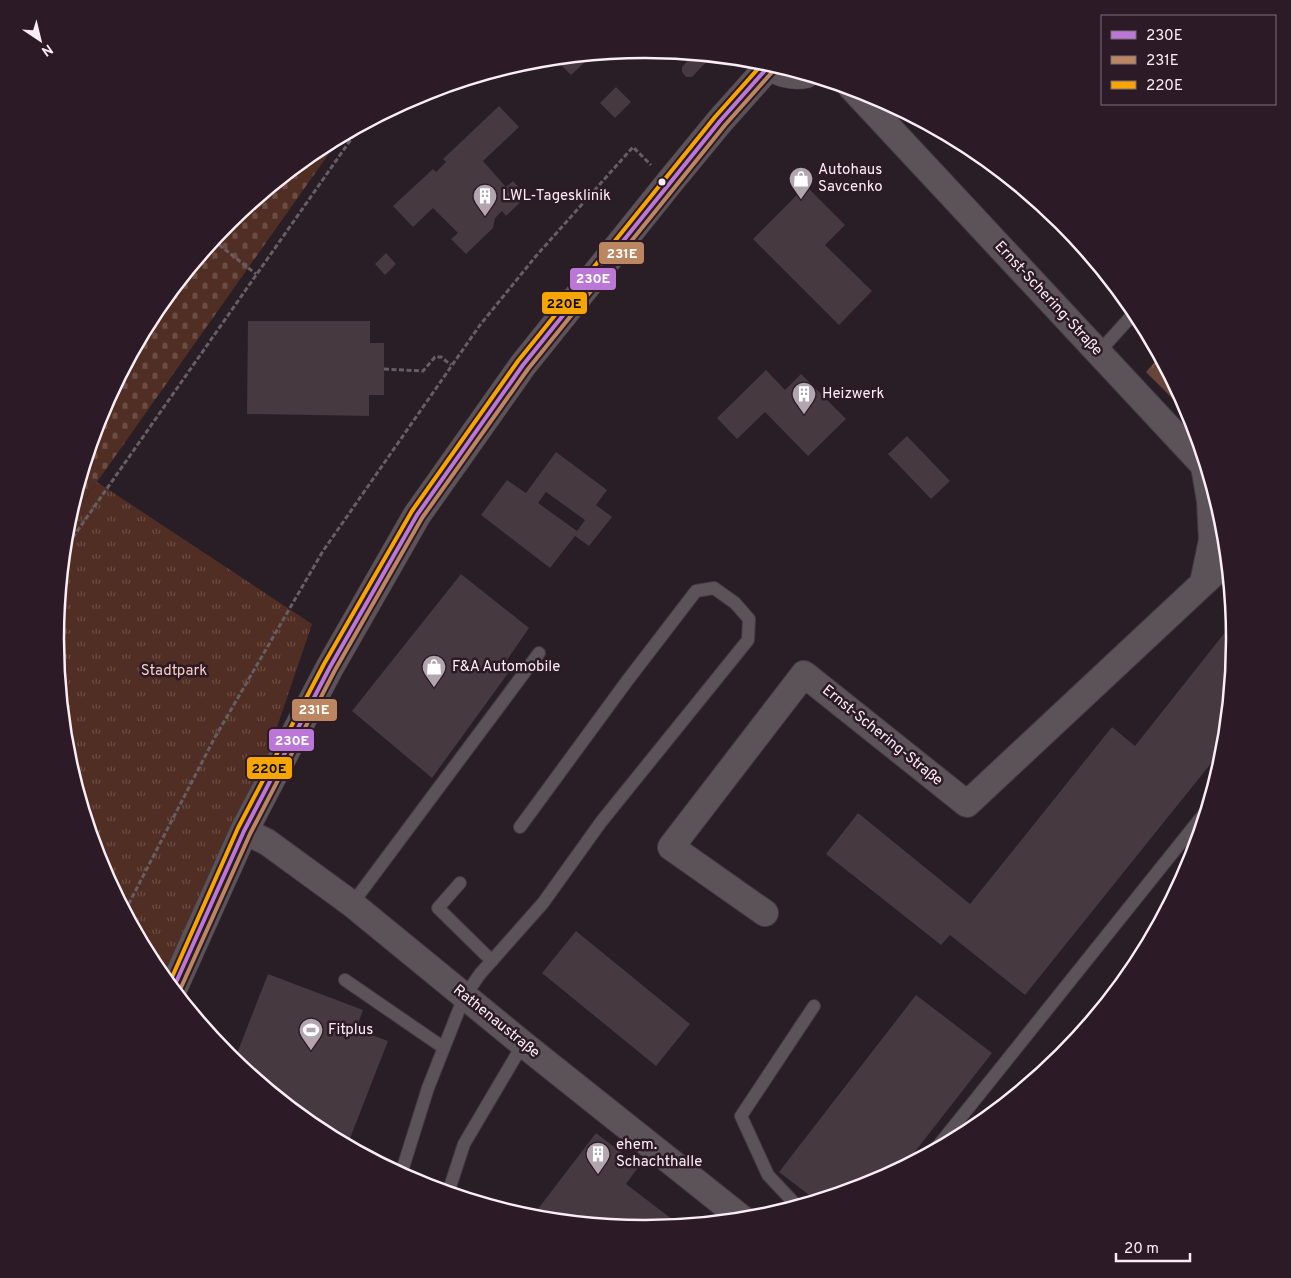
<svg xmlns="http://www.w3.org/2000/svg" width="1291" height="1278" viewBox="0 0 1291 1278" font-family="Overpass,sans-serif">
<defs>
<pattern id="forest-crowns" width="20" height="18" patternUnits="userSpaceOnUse" patternTransform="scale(1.25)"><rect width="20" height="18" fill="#694438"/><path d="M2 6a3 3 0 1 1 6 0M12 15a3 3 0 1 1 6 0" fill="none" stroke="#7f5f55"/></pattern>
<pattern id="cemetery-stones" width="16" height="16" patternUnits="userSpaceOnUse" patternTransform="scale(1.25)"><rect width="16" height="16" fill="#512e24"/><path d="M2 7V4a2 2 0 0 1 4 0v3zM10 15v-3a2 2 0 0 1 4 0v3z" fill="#6b4d44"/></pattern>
<pattern id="park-tufts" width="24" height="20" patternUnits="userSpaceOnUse" patternTransform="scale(1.25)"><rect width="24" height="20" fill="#512e24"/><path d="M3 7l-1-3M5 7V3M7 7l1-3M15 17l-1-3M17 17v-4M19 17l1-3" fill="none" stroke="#6b4d44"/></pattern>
</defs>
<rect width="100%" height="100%" fill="#291e26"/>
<path fill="url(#forest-crowns)" d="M1160 356 1191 413 1192 418 1146 372Z"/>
<path fill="url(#cemetery-stones)" d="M342 135 97 482 67 522 100 413 155 311 228 221 318 148Z"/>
<path fill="url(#park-tufts)" d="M97 482 312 624 251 804 171 987 155 967 100 865 67 754 55 639 67 524Z"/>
<path fill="#46393f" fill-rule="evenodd" d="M681 52 713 55 692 77H686L682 72V67L688 60Z
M580 55 586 61 571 75 554 58Z
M616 87 631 102 615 118 600 103Z
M499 106 519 127 483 161 506 187 513 181 527 196 506 216 502 211 495 218 493 228 466 254 451 239 458 233 433 208 413 227 393 206 433 169 436 172 446 162 443 159Z
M806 186 845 225 825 245 872 291 839 325 753 239Z
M386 253 396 264 385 275 375 264Z
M248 321H370V343H384V395H369V416L247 414Z
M766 370 785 390 801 374 846 419 808 456 765 412 737 439 717 418Z
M907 436 950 481 931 499 888 454Z
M556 452 607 490 596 505 612 517 589 546 575 536 550 568 481 515 507 480 526 493ZM546 492 585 520 577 531 538 503Z
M461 574 529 628 507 660 514 665 432 778 352 711Z
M1234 621 1236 639 1225 746 1025 995 950 935 941 945 826 854 858 813 970 904 1112 727 1135 746Z
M576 931 690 1024 656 1066 542 973Z
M268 974 363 1010 356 1029 388 1041 347 1146 317 1130 234 1061Z
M916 995 992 1053 903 1167 871 1184 817 1201 779 1172Z
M596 1133 639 1166 626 1184 681 1226 646 1229 531 1218Z"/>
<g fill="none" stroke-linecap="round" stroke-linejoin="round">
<defs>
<path id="service" d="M1098 353 1136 311
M460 883 438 908 492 961
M352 904 539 653
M345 980 444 1048
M934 1151 1207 810
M401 1174 428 1088 464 997 480 974 543 903 601 822 748 640 749 619 735 603 714 588 696 591 627 681 520 827
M448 1193 464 1144 523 1044
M798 1207 768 1175 741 1116 814 1006"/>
<path id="minor" d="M851 87 1208 470
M1203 583 1212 540 1210 501 1204 466
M244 831 267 842 352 904 523 1044 744 1220
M765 913 671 847 804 674 967 804 1228 560"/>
<path id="tertiary" d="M765 61C775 73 792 77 806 74
M173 989 244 831 330 667 417 515 523 365 669 183 720 121 769 66"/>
</defs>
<use href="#service" stroke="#433a41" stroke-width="14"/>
<use href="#minor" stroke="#433a41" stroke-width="28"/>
<use href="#tertiary" stroke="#433a41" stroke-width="29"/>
<path stroke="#655e62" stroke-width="3" stroke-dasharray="5 2.5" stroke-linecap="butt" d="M213 240 256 274
M384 369 423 371 435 357H441L451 365
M64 550 361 125
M125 911 214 739 323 551 480 325 536 256 633 147 651 165"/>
<use href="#service" stroke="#5c5358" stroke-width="12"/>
<use href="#minor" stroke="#5c5358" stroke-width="26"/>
<use href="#tertiary" stroke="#5c5358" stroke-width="28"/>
<defs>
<path id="bus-1" d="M173 989 244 831 330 667 417 515 523 365 720 121 769 66"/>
<path id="bus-2" d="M179 992 250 834 335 670 422 518 528 369 725 125 774 70"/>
<path id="bus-3" d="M169 984 238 828 324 664 412 511 518 361 715 117 764 62"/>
</defs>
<use href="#bus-1" stroke="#2d1a27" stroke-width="8"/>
<use href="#bus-2" stroke="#2d1a27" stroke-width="8"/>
<use href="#bus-3" stroke="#2d1a27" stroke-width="8"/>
<use href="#bus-1" stroke="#ba77d6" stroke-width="4"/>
<use href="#bus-2" stroke="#bb8660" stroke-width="4"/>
<use href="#bus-3" stroke="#f7a600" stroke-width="4"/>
</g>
<defs>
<symbol id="shop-pin" viewBox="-11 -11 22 30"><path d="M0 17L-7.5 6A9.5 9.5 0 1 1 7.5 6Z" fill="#b2a5ad" stroke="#2d1a27"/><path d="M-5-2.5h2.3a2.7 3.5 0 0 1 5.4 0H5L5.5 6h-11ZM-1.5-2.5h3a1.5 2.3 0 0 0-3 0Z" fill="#fff"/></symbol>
<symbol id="building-pin" viewBox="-11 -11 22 30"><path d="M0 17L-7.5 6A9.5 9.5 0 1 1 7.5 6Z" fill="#b2a5ad" stroke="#2d1a27"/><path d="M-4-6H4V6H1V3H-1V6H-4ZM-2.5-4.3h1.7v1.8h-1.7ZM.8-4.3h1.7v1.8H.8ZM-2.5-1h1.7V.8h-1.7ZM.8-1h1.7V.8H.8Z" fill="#fff"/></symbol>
<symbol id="stadium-pin" viewBox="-11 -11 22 30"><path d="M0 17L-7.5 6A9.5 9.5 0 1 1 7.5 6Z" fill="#b2a5ad" stroke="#2d1a27"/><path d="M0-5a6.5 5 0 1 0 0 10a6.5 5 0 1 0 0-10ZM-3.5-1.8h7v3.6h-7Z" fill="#fff"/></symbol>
</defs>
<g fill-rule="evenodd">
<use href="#shop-pin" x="787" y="165" width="28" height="38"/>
<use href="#building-pin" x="471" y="182" width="28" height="38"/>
<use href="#building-pin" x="790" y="380" width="28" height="38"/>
<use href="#shop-pin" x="420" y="653" width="28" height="38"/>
<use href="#stadium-pin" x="297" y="1016" width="28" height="38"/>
<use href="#building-pin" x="584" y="1140" width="28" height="38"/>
</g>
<circle fill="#fbedf5" stroke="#2d1a27" stroke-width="2" cx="662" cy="182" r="4.5"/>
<g text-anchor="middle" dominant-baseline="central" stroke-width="5" stroke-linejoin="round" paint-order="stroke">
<g font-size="15" fill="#fbedf5" stroke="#2d1a27" text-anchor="start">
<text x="818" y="170">Autohaus<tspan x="818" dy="17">Savcenko</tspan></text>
<text x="502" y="196">LWL-Tagesklinik</text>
<text x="822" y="394">Heizwerk</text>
<text x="452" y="667">F&amp;A Automobile</text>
<text x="328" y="1030">Fitplus</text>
<text x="616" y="1145">ehem.<tspan x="616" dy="17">Schachthalle</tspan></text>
</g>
<g font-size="15" fill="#fbedf5" stroke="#2d1a27">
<text transform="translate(1048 299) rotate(47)">Ernst-Schering-Straße</text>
<text transform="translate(882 736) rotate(39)">Ernst-Schering-Straße</text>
<text transform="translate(496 1022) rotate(39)">Rathenaustraße</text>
</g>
<g font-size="15" fill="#fbcfbf" stroke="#2d1a27">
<text x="174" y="671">Stadtpark</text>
</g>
</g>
<path d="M0 0H1291V1278H0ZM64 639a581 581 0 1 1 1162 0a581 581 0 1 1-1162 0Z" fill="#2d1a27" fill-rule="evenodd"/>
<path fill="none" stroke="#fbedf5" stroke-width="2.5" d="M64 639a581 581 0 1 1 1162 0a581 581 0 1 1-1162 0Z"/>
<g stroke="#2d1a27" stroke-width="2">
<rect x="598" y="241" width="47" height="24" rx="5" fill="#bb8660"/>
<rect x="569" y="267" width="48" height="24" rx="5" fill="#ba77d6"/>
<rect x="541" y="291" width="47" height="24" rx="5" fill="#f7a600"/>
<rect x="291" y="698" width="47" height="24" rx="5" fill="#bb8660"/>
<rect x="268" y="728" width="47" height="24" rx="5" fill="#ba77d6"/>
<rect x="246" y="756" width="47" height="24" rx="5" fill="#f7a600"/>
</g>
<g font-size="14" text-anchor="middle" font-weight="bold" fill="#fff">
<text x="622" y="258">231E</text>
<text x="593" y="283">230E</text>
<text x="314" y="714">231E</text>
<text x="292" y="745">230E</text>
</g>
<g font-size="14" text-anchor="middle" font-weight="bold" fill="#111">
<text x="564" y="308">220E</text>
<text x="269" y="773">220E</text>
</g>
<rect x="1101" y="15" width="175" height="90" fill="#2d1a27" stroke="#7f6e79"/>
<rect x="1111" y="31" width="25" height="8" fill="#ba77d6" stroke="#7f6e79"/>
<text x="1146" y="40" font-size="15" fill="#fbedf5">230E</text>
<rect x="1111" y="56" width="25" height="8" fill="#bb8660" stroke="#7f6e79"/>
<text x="1146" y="65" font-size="15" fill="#fbedf5">231E</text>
<rect x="1111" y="81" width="25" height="8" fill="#f7a600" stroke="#7f6e79"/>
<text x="1146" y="90" font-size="15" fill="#fbedf5">220E</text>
<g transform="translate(40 40) rotate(145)" stroke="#2d1a27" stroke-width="4" paint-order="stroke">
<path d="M0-4L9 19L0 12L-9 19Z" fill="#fbedf5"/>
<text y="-8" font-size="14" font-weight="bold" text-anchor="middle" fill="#fbedf5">N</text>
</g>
<path d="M1116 1253v8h74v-8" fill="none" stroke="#fbedf5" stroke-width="2.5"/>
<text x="1124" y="1253" font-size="15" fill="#fbedf5" stroke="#2d1a27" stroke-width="4" paint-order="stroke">20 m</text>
</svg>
